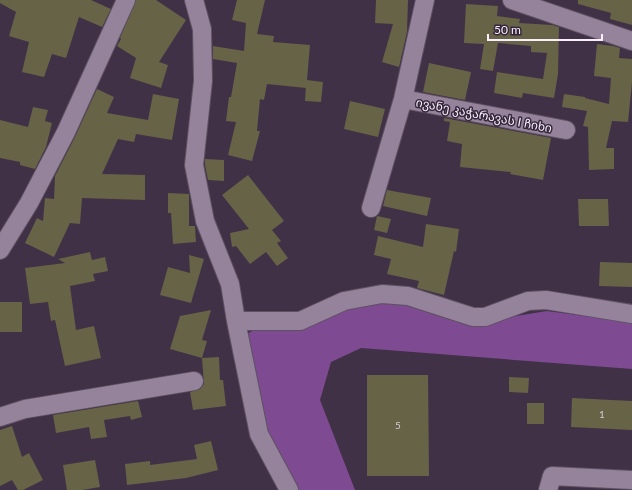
<svg xmlns="http://www.w3.org/2000/svg" width="632" height="490" viewBox="0 0 632 490" font-family="Lato,'Noto Sans Georgian',sans-serif">
<rect width="100%" height="100%" fill="#413146"/>
<path fill="#7e4a91" d="M400 303 448 319 478 322 547 311 632 322V369L361 348 331 362 320 400 355 490H296L270 446 244 336 257 328 347 304Z"/>
<path fill="#666347" d="M0 0H91L111 9 102 27 79 17 66 58 52 54 44 77 22 72 29 42 9 36 16 12 0 3Z
M136 0H156L186 20 159 62 168 65 161 88 130 78 136 58 117 46 121 39 120 38Z
M237 0H265L257 34 274 36 273 42 310 45 307 80 323 82 321 102 305 101 306 85V88L267 84 264 100 260 99 257 131H260L252 161 228 155 236 122 226 121 229 97H231L237 63 213 59V46L244 51 246 23 232 20Z
M376 0H408L407 32 399 67 382 62 393 24 375 23Z
M578 0H632V25L610 19 611 13 578 4Z
M466 4 498 6 497 16 520 19 519 23 552 25 559 27 558 74 554 98 523 93 522 98 494 93 497 72 543 79 547 53 531 52V46L498 43 493 71 480 69 484 44 464 43Z
M597 44 613 46 620 48 619 58 632 59V82L628 122 612 121 606 148H614V169L589 170 588 127 583 126 587 111 562 107 564 94 585 97V98L609 104 611 78 594 76Z
M429 63 471 72 465 100 423 92Z
M97 89 114 97 107 113 148 120 153 94 179 99 172 140 136 134 134 142 118 139 102 174 145 175V200L82 198 80 224 70 223 54 257 25 243 37 218 43 221 45 198 54 199 55 176 75 137Z
M350 101 385 109 378 137 344 129Z
M33 107 48 110 45 121 52 123 46 147 35 169 20 165V162L0 158V120L28 127Z
M444 118 551 138 543 180 510 174 511 172 460 167 462 144 447 141 450 122 444 121Z
M205 159 224 160V181L208 180 205 165Z
M248 175 284 221 272 230 281 241 277 243 288 258 277 266 266 252 250 264 236 246 232 247 230 233 249 229 222 195Z
M387 190 431 198 427 216 383 206Z
M168 193 189 194V226H195L196 242 173 244 171 213H168Z
M578 199H608L609 226H579Z
M377 216 391 219 387 233 374 230Z
M426 224 459 229 456 252 454 251 444 295 417 288 419 281 387 274 391 259 374 255 378 236 423 247Z
M90 252 92 260 105 257 108 271 93 274 95 281 70 286 76 330 94 326 101 358 65 366 55 320 51 321 48 302 30 304 25 268 65 263 58 259Z
M189 255 204 259 191 303 160 295 168 267 190 273Z
M600 262 632 263V287L599 286Z
M0 302H22V332H0Z
M211 310 202 340 207 341 202 358 170 349 180 316Z
M219 357 220 380H223L226 406 193 410 190 392 200 389 204 384 202 358Z
M367 375H428L429 476H367Z
M509 377 529 378 528 393 509 392Z
M572 398 632 401V430L571 427Z
M138 401 142 417 131 420 130 416 104 420 107 437 91 439 89 427 56 433 53 415Z
M527 403H544V424H527Z
M12 426 22 457 29 453 43 480 23 490H18L12 480 0 486V430Z
M211 441 218 470 186 478 127 485 125 464 150 461V465L197 459 194 445Z
M95 460 100 487 82 490H67L63 465Z"/>
<g fill="none" stroke-linecap="round" stroke-linejoin="round">
<defs>
<path id="street" d="M194 0 202 29 203 81 194 165 205 221 230 284 236 321 259 434 289 490
M512 0 632 41
M403 99 566 130
M371 208 403 99 425 0
M0 250 29 203 66 132 126 0
M236 321H300L344 301 382 294 408 296 473 317H485L528 301 546 300 632 314
M0 417 25 409 194 381
M548 490 552 476 632 480"/>
</defs>
<use href="#street" stroke="#5e5162" stroke-width="20"/>
<use href="#street" stroke="#95839c" stroke-width="18"/>
</g>
<g text-anchor="middle" dominant-baseline="central" stroke-width="3" stroke-linejoin="round" paint-order="stroke">
<g font-size="10" fill="#d4cccf">
<text x="602" y="414">1</text>
<text x="398" y="425">5</text>
</g>
<g font-size="12" fill="#f9effc" stroke="#36273c">
<text transform="translate(484 115) rotate(11)">ივანე კაჭარავას I ჩიხი</text>
</g>
</g>
<path d="M488 34v6h114v-6" fill="none" stroke="#f9effc" stroke-width="2"/>
<text x="494" y="34" font-size="12" fill="#f9effc" stroke="#36273c" stroke-width="3" paint-order="stroke">50 m</text>
</svg>
